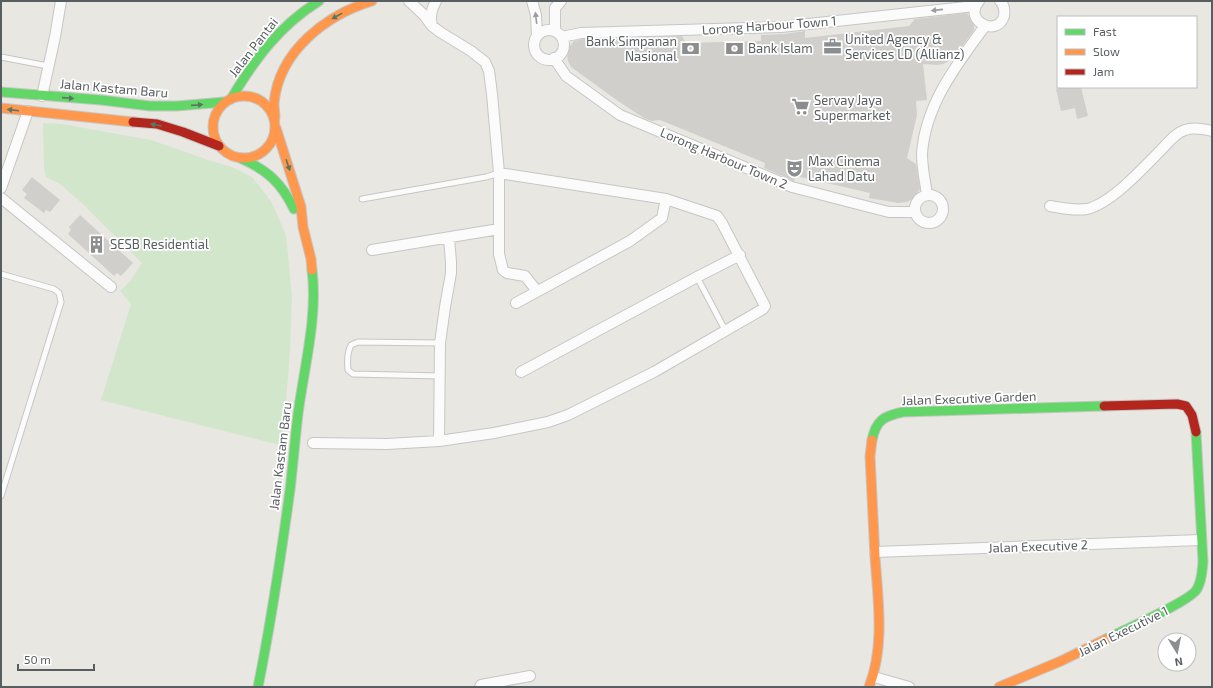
<svg xmlns="http://www.w3.org/2000/svg" width="1213" height="688" viewBox="0 0 1213 688" font-family="'Exo 2',sans-serif">
<rect width="100%" height="100%" fill="#e9e7e2"/>
<path fill="#d2e6cc" d="M43 123 62 124 151 140 208 160 232 167 252 177 271 201 286 235 292 296 290 351 284 426 280 445 101 400 131 304 120 291 131 280 142 263 84 205 60 184 46 177 44 168Z"/>
<path fill="#d0cfcc" d="M967 13 974 25V30L958 52 949 61 943 64 937 65 923 64 927 100 916 101 917 115 907 158 916 164 920 189 912 199 907 202 898 203 869 198 870 193 796 176 794 181 764 168 765 163 660 120 652 121 644 118 618 101 571 67 568 61 567 53 569 47 574 41 582 39 682 36 686 43 761 41V35L784 34 805 31V38L909 26 915 19Z
M1064 87H1081L1088 116 1077 119 1075 108 1061 111 1056 89Z
M32 177 60 200 50 212 46 210 44 213 24 198 27 194 22 190Z
M80 215 133 263 121 276 117 273 114 276 68 234 71 230 69 227Z"/>
<g fill="none" stroke-linecap="round" stroke-linejoin="round">
<defs>
<path id="lane" d="M1 57 48 66
M362 199 486 177 499 173
M1 274 54 289 59 293 61 302 1 496
M697 277 725 330
M440 343 358 342 351 345C347 353 347 361 348 370L353 374 440 376"/>
<path id="street" d="M409 1 424 15 432 26 440 32 471 51 485 62 489 71 492 94 499 173V254L503 270 507 273 525 276 537 291
M532 1 536 15 537 35
M979 1C962 21 998 38 1004 16 1005 10 1004 5 1000 1
M432 26C430 16 431 10 436 1
M534 45a15 15 0 1 1 30 0a15 15 0 1 1-30 0Z
M555 31V8L561 1
M562 37 581 33 781 27 975 6
M554 58 566 76 620 115 792 187 877 209 889 212H915
M42 96 55 37 61 1
M1 188 28 111
M927 194C925 181 922 168 922 154 925 105 957 64 985 26
M915 209a14 14 0 1 1 28 0a14 14 0 1 1-28 0Z
M1 198 111 287
M1050 206C1062 208 1074 211 1087 209 1112 203 1143 168 1161 150 1168 143 1175 133 1185 130 1193 127 1204 129 1212 131
M372 250 499 229
M516 303 630 241 662 218 666 199
M521 372 697 277 740 255
M439 441 440 343 445 307 451 273V262L449 238
M313 443 387 444 439 441 494 433 548 422 568 415 654 372 763 309 765 306 722 223 717 216 666 199 499 173
M875 552 1201 540
M874 677 909 687
M480 687 481 685 530 676"/>
<path id="fast" d="M1 92 101 100 150 106H177L224 102
M231 99C255 59 279 26 319 1
M240 158C267 170 281 182 294 209
M872 440C876 420 884 416 903 412L1104 406
M1106 639C1122 631 1191 601 1197 589 1202 581 1202 571 1203 562L1196 432
M258 687C271 622 281 556 290 490 293 465 295 439 298 414 304 368 318 316 312 270"/>
<path id="slow" d="M213 127a31 31 0 1 1 62 0a31 31 0 1 1-62 0Z
M1 108 133 122
M275 118C275 113 274 108 274 103 279 51 326 15 372 1
M276 128 301 207 303 227 311 259 312 270
M869 687C885 646 878 600 875 557 873 523 872 490 870 456L872 440
M999 687 1061 661 1106 639"/>
<path id="jam" d="M133 122 157 124 183 132 219 146
M1104 406 1177 404 1186 406 1192 415 1196 432"/>
</defs>
<use href="#lane" stroke="#c5c6c5" stroke-width="7"/>
<use href="#street" stroke="#c5c6c5" stroke-width="12"/>
<use href="#fast" stroke="#c6c6c6" stroke-width="11"/>
<use href="#slow" stroke="#c6c6c6" stroke-width="11"/>
<use href="#jam" stroke="#c6c6c6" stroke-width="11"/>
<use href="#lane" stroke="#fcfbfb" stroke-width="5"/>
<use href="#street" stroke="#fcfbfb" stroke-width="10"/>
<use href="#fast" stroke="#63d668" stroke-width="9"/>
<use href="#slow" stroke="#ff974d" stroke-width="9"/>
<use href="#jam" stroke="#b3261e" stroke-width="9"/>
</g>
<defs><path id="oneway-solid" d="M-6-.8H1V-3.2L6.5 0L1 3.2V.8H-6Z"/></defs>
<g fill="#9a9c9f">
<use href="#oneway-solid" transform="translate(937 10) rotate(174)"/>
<use href="#oneway-solid" transform="translate(536 18) rotate(-97)"/>
</g>
<g fill="#5a7562">
<use href="#oneway-solid" transform="translate(337 16) rotate(151)"/>
<use href="#oneway-solid" transform="translate(68 98) rotate(4)"/>
<use href="#oneway-solid" transform="translate(197 105) rotate(-4)"/>
<use href="#oneway-solid" transform="translate(13 110) rotate(-173)"/>
<use href="#oneway-solid" transform="translate(156 125) rotate(-170)"/>
<use href="#oneway-solid" transform="translate(288 165) rotate(71)"/>
</g>
<defs>
<symbol id="office-bare" viewBox="-9 -9 18 18"><path d="M-6-3h4V-5.5h4V-3h4V5H-6ZM-1-4.5V-3h2v-1.5ZM-6 0V1H6V0Z" fill="#8b8d8e" stroke="#fff" stroke-width="2.5" paint-order="stroke"/></symbol>
<symbol id="bank-bare" viewBox="-9 -9 18 18"><path d="M-6-4H6V4H-6ZM0-2.3a2.3 2.3 0 1 0 0 4.6a2.3 2.3 0 1 0 0-4.6Z" fill="#8b8d8e" stroke="#fff" stroke-width="2.5" paint-order="stroke"/></symbol>
<symbol id="supermarket-bare" viewBox="-9 -9 18 18"><path d="M-6-5.5h2.5l.6 2H6L4.5 2H-2.5L-4.4-4H-6ZM-1.5 3.2a1.3 1.3 0 1 0 .1 0ZM3 3.2a1.3 1.3 0 1 0 .1 0Z" fill="#8b8d8e" stroke="#fff" stroke-width="2.5" paint-order="stroke"/></symbol>
<symbol id="theatre-bare" viewBox="-9 -9 18 18"><path d="M-5-5.5Q0-4 5-5.5V0Q5 5 0 6Q-5 5-5 0ZM-3.3-2.5H-1v1.5H-3.3ZM1-2.5H3.3v1.5H1ZM-2.8 1Q0 5.5 2.8 1Z" fill="#8b8d8e" stroke="#fff" stroke-width="2.5" paint-order="stroke"/></symbol>
<symbol id="building-bare" viewBox="-9 -9 18 18"><path d="M-4-6H4V6H1V3H-1V6H-4ZM-2.5-4.3h1.7v1.8h-1.7ZM.8-4.3h1.7v1.8H.8ZM-2.5-1h1.7V.8h-1.7ZM.8-1h1.7V.8H.8Z" fill="#8b8d8e" stroke="#fff" stroke-width="2.5" paint-order="stroke"/></symbol>
</defs>
<g fill-rule="evenodd">
<use href="#office-bare" x="820" y="34" width="25" height="25"/>
<use href="#bank-bare" x="678" y="36" width="25" height="25"/>
<use href="#bank-bare" x="722" y="36" width="25" height="25"/>
<use href="#supermarket-bare" x="788" y="94" width="25" height="25"/>
<use href="#theatre-bare" x="782" y="156" width="25" height="25"/>
<use href="#building-bare" x="84" y="232" width="25" height="25"/>
</g>
<g text-anchor="middle" dominant-baseline="central" stroke-width="3.5" stroke-linejoin="round" paint-order="stroke">
<g font-size="13" fill="#585d61" stroke="#fff">
<text transform="translate(769 25) rotate(-4)">Lorong Harbour Town 1</text>
<text transform="translate(253 47) rotate(-52)">Jalan Pantai</text>
<text transform="translate(114 88) rotate(5)">Jalan Kastam Baru</text>
<text transform="translate(724 158) rotate(23)">Lorong Harbour Town 2</text>
<text transform="translate(969 398) rotate(-2)">Jalan Executive Garden</text>
<text transform="translate(280 456) rotate(-83)">Jalan Kastam Baru</text>
<text transform="translate(1038 546) rotate(-2)">Jalan Executive 2</text>
<text transform="translate(1123 631) rotate(-26)">Jalan Executive 1</text>
</g>
<g font-size="13" fill="#585d61" stroke="#fff" text-anchor="start">
<text x="845" y="39">United Agency &amp;<tspan x="845" dy="15">Services LD (Allianz)</tspan></text>
<text x="677" y="41" text-anchor="end">Bank Simpanan<tspan x="677" dy="15">Nasional</tspan></text>
<text x="748" y="48">Bank Islam</text>
<text x="814" y="100">Servay Jaya<tspan x="814" dy="15">Supermarket</tspan></text>
<text x="808" y="161">Max Cinema<tspan x="808" dy="15">Lahad Datu</tspan></text>
<text x="110" y="244">SESB Residential</text>
</g>
</g>
<rect width="1213" height="688" fill="none" stroke="#585d61" stroke-width="4"/>
<rect x="1057" y="16" width="140" height="72" fill="#ffffff" stroke="#bcbec0"/>
<rect x="1065" y="29" width="20" height="6" fill="#63d668" stroke="#bcbec0"/>
<text x="1093" y="36" font-size="12" fill="#585d61">Fast</text>
<rect x="1065" y="49" width="20" height="6" fill="#ff974d" stroke="#bcbec0"/>
<text x="1093" y="56" font-size="12" fill="#585d61">Slow</text>
<rect x="1065" y="69" width="20" height="6" fill="#b3261e" stroke="#bcbec0"/>
<text x="1093" y="76" font-size="12" fill="#585d61">Jam</text>
<g transform="translate(1177 652) rotate(170)"><circle r="19" fill="#ffffff" stroke="#bcbec0"/>
<path d="M0-3L7 15L0 10L-7 15Z" fill="#8b8d8e"/>
<text y="-6" font-size="11" font-weight="bold" text-anchor="middle" fill="#585d61">N</text>
</g>
<path d="M18 664v6h76v-6" fill="none" stroke="#585d61" stroke-width="2"/>
<text x="24" y="664" font-size="12" fill="#585d61" stroke="#ffffff" stroke-width="3" paint-order="stroke">50 m</text>
</svg>
